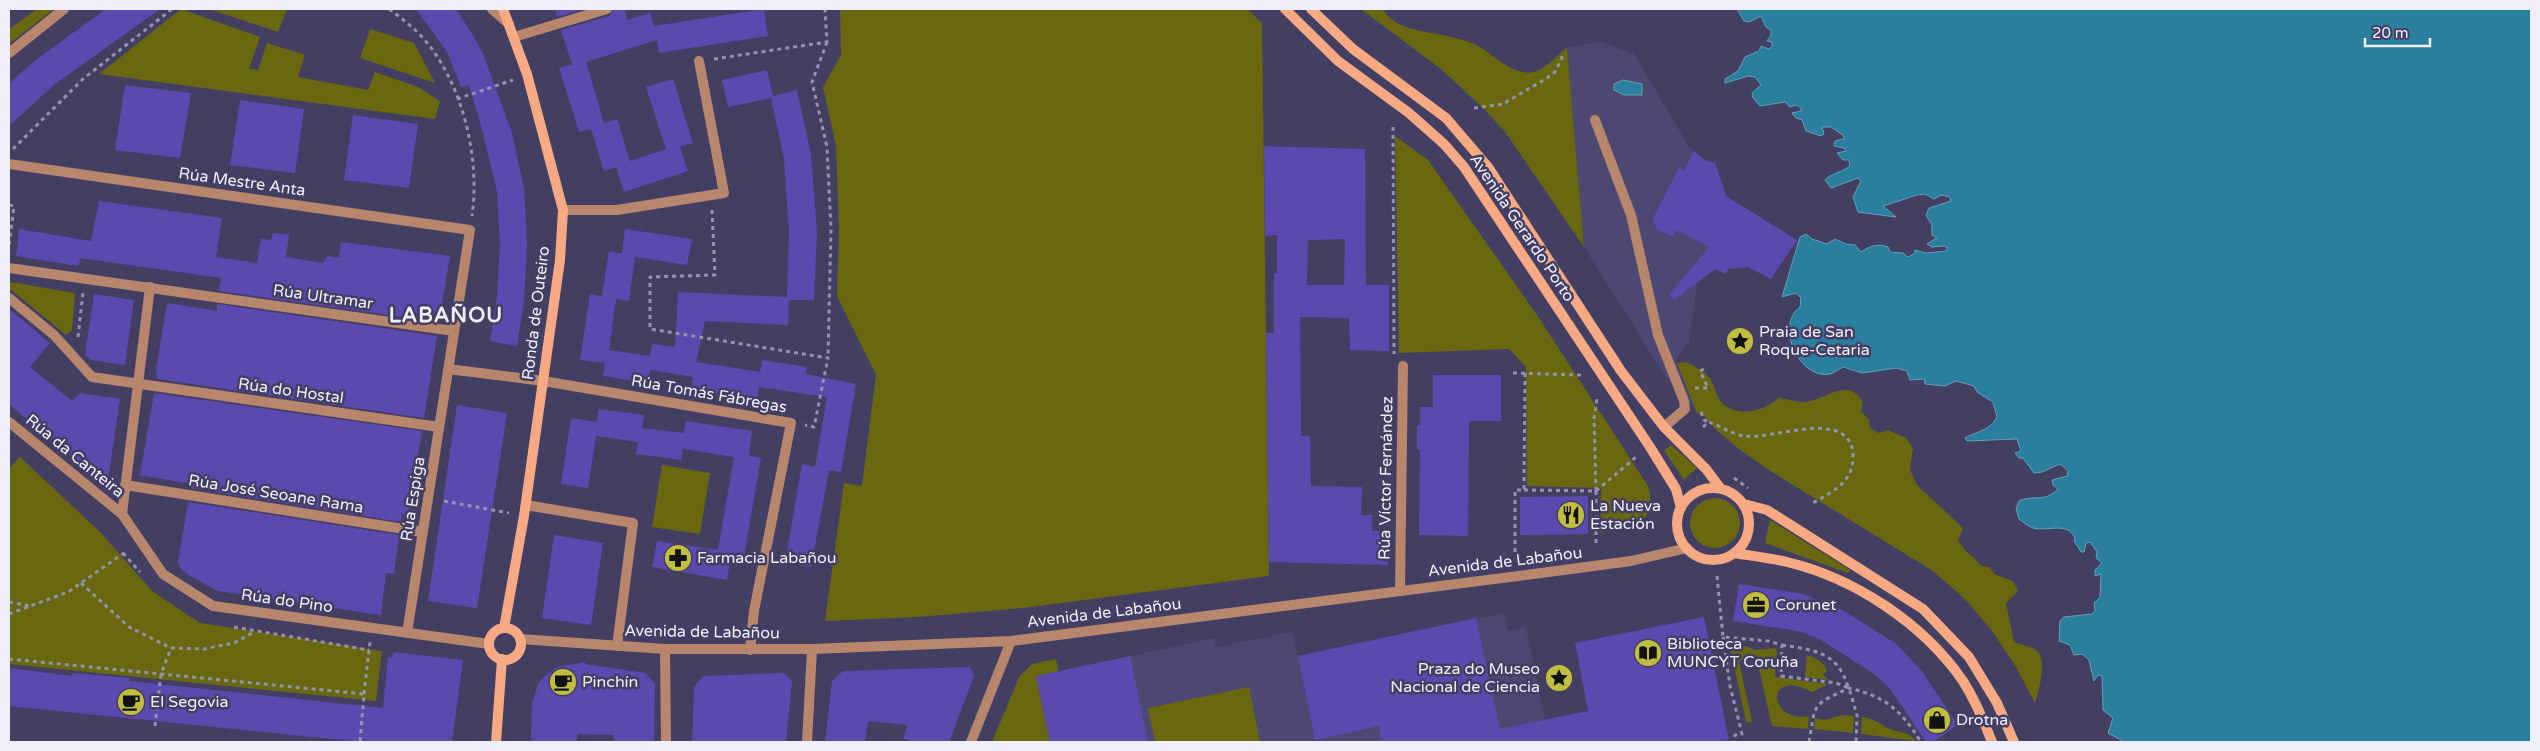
<svg xmlns="http://www.w3.org/2000/svg" width="2540" height="751" viewBox="0 0 2540 751" font-family="'Varela Round',sans-serif">
<rect width="100%" height="100%" fill="#423f63"/>
<path fill="#4c4872" d="M1603 42 1634 54 1689 147 1706 161 1715 163 1726 196 1794 238V243L1771 279 1748 267 1729 269 1726 274 1715 269 1697 283 1689 343 1676 359 1696 410 1665 376 1584 247 1567 47Z
M1504 613 1508 631 1526 627 1545 720 1573 714 1579 742H1050L1037 681 1040 676 1214 638 1216 647 1292 632 1298 656Z"/>
<path fill="#696710" d="M37 9H54L9 44V29Z
M181 9 260 37 249 69 258 70 267 43 305 55 298 77 368 90 375 72 418 87 440 101 435 119 99 74Z
M209 9H287L278 32Z
M840 9H1247L1262 23 1269 576 1023 608 918 617 825 621 844 483 862 486 876 375 837 296 839 228 836 146 823 87 841 55Z
M1361 9H1383C1393 31 1430 31 1451 37 1460 39 1472 42 1480 47 1493 55 1507 69 1523 72 1540 76 1555 58 1567 47L1584 247 1505 132 1486 111 1441 69Z
M370 29 414 43 435 83 360 58Z
M1395 136 1428 160 1537 315 1648 486C1659 525 1631 527 1600 532L1601 488 1527 486 1526 367 1509 349 1399 353Z
M10 282 75 293 72 330 66 335 10 289Z
M1686 362C1694 366 1704 370 1709 377 1715 385 1716 398 1724 405 1739 417 1766 411 1778 398 1787 398 1795 403 1805 402 1828 399 1847 376 1863 402L1861 411 1869 420 1870 428 1879 433 1888 430 1906 438 1913 448 1910 470 1917 485 1963 528 1958 540C1963 551 1974 556 1981 566L1990 567 1994 574 2013 581 2018 591 2006 603 2014 642C2020 645 2031 646 2036 650 2048 659 2039 691 2035 703L2016 667 1992 631 1966 600 1933 571 1772 472 1739 449 1715 429 1704 416 1697 413 1677 363Z
M1671 445 1697 468 1684 480 1664 450Z
M20 457 101 533 152 591 200 623 382 651 376 701 9 664V468Z
M662 465 710 473 700 534 652 527Z
M1690 523a25 25 0 1 1 50 0a25 25 0 1 1-50 0Z
M1770 520 1850 570 1848 573 1765 543Z
M1742 645 1756 650 1775 648 1777 652 1775 677 1828 684 1813 692C1800 687 1787 679 1777 693 1776 712 1792 719 1809 716L1808 729 1772 726 1756 656 1739 661 1752 722H1746L1730 647Z
M1807 655C1816 658 1824 662 1827 671L1823 674 1828 680 1805 677Z
M1056 659 1058 671 1040 676 1037 681 1050 742H992L1019 677 1032 664Z
M1249 687 1260 742H1155L1148 708Z
M1842 715 1854 716 1853 733 1814 729 1815 718 1825 720Z
M1862 717C1873 718 1878 723 1888 728 1900 734 1905 729 1916 741L1861 734Z"/>
<path fill="#2a7e9e" stroke="#65a0ba" d="M1729 9H2531V742H2124L2108 733 2113 718 2103 710 2102 676 2098 675 2094 681 2089 660 2082 654 2074 655 2070 645 2059 641 2060 621 2064 617 2092 614 2095 611 2094 603 2100 597 2101 574 2095 576V570L2102 563 2096 558 2097 552 2090 542 2086 543 2084 552H2081L2074 541 2075 538C2067 521 2047 532 2033 528 2028 526 2023 522 2019 519L2016 509 2019 501C2036 494 2044 503 2058 489L2053 485 2052 480 2067 476 2068 471 2060 464 2042 472 2034 473 2023 458H2019L2015 453 2021 451 2017 439 1967 441 1965 438C1977 431 1990 431 1997 417L1993 402 1977 392 1974 386 1956 381 1945 386 1925 384 1924 379 1910 380 1907 371 1896 368 1862 373 1843 367C1839 369 1834 373 1830 374 1800 380 1774 326 1800 307L1801 298 1796 293 1782 297 1800 237 1806 234 1812 239 1827 244 1835 239 1846 244 1855 245 1861 252C1870 246 1877 243 1888 247L1890 252 1903 253 1908 257 1914 254 1915 250 1926 253 1946 251 1948 248 1944 246 1932 247 1927 244 1937 238 1932 235V225L1926 215 1929 208 1951 201 1950 197 1941 195 1934 199 1925 194 1917 195 1883 206 1896 217 1858 212 1853 197 1861 181 1858 178 1831 188 1825 180C1832 172 1844 173 1850 165L1849 160H1843L1837 153 1846 151 1844 148 1834 146 1835 141 1843 139 1844 136 1831 127H1822L1824 134 1821 136 1806 131 1802 120 1796 118 1792 113 1801 111V108L1796 105 1790 107 1785 102 1760 106 1753 98 1752 93 1761 85 1755 77 1748 76 1725 83V79L1738 71 1745 57 1759 51 1761 46 1769 49 1772 46V42L1767 41 1771 35V30L1766 27 1761 16 1749 22 1744 21 1737 9Z
M1623 80 1642 84V95H1624L1614 90V84Z"/>
<path fill="#5c49af" fill-rule="evenodd" d="M106 9H160L55 84 9 126V83L37 59Z
M416 9H456L474 37 484 56 512 133 524 188 527 243 524 301 517 346 490 341 497 296 500 244 497 192 483 133 469 85 461 87 447 52Z
M555 9H584L557 17Z
M614 9H625L627 20 650 13 654 26 764 9 768 36 659 53 657 40 586 62 604 123 617 119 630 161 666 149 646 87 673 79 693 143 680 147 688 171 624 192 616 167 604 171 591 129 579 132 559 68 572 64 561 30 609 16Z
M767 70 773 96 797 90 811 155 817 232 814 300H789L788 325 705 321 696 362 760 372 762 360 807 367 806 374 856 384 841 472 829 470 811 567 785 563 802 464 815 467 827 397 759 387 757 399 691 389 693 377 650 370 648 383 603 376 605 363 580 360 590 294 602 296 609 251 622 254 625 229 692 239 687 265 635 257 629 301 616 299 609 350 650 356 652 344 675 347 678 292 787 297 789 233 784 159 771 98 728 107 722 80Z
M125 85 191 93 180 158 115 150Z
M240 100 304 109 295 173 230 165Z
M353 115 418 124 409 188 344 180Z
M1264 146 1365 149 1366 285H1389V351L1350 350 1349 318 1300 317 1301 436H1310L1311 486 1362 487 1361 515H1372V531H1388V565L1269 562 1266 333H1274V273H1277V235L1265 236ZM1345 239 1344 285H1307L1308 240Z
M1694 151 1706 161 1715 163 1726 196 1797 240 1771 279 1748 267 1728 269 1726 274 1715 269 1674 300 1669 295 1709 247 1676 230 1673 237 1656 229 1653 218 1679 168 1684 171Z
M99 201 222 218 216 257 257 263 261 239 271 240 273 233 289 235 286 257 323 263 327 256 339 258 341 242 450 256 439 322 219 291 221 278 80 258 79 266 16 256 19 229 91 241Z
M94 294 134 300 125 365 91 360 85 355Z
M167 303 217 311V304L437 336 424 418 157 379 156 370Z
M9 309 50 343 30 367 72 401 80 393 120 399 107 487 9 404Z
M1433 375H1501V421H1469L1468 536 1419 535 1420 450H1417V425H1420V407H1433Z
M154 393 422 431 408 515 402 514 401 522 190 488 191 484 140 475Z
M457 405 507 413 477 608 428 601Z
M598 409 644 415 642 428 684 433 686 421 752 431 749 456 761 458 744 556 731 554 727 580 652 567 657 541 718 550 734 457 683 449 681 460 636 454 638 442 596 436 588 488 561 484 571 418 597 422Z
M1588 496V534L1520 535V497Z
M188 502 399 535 394 574 386 573 381 615 218 591 190 576 180 568 178 562Z
M554 535 603 543 591 625 542 618Z
M1739 584 1803 594 1839 608 1895 643 1921 670 1958 725 1933 742H1926L1891 690 1874 674 1840 652 1819 639 1798 631 1733 621Z
M1704 617 1729 740 1718 742H1381L1379 726 1315 740 1298 656 1476 618 1500 729 1588 711 1575 643Z
M393 652 463 660 452 742H361L9 706V668L72 676 73 673 129 678V681L383 708 388 657 392 658Z
M1130 656 1148 742H1050L1036 676Z
M585 662V664L645 673 655 684 654 742H613L614 735 577 734V742H531L532 705 538 684 545 676 557 667Z
M970 667 974 676 949 742H913L903 738 908 725 868 721 865 742H825L832 681 843 671Z
M784 673 792 681 786 742H692L694 687 703 676Z"/>
<g fill="none" stroke-linecap="round" stroke-linejoin="round">
<path stroke="#9593ac" stroke-width="3" stroke-dasharray="4 4" stroke-linecap="butt" d="M389 9C404 20 418 31 429 45 464 90 480 160 472 216
M827 42 812 82 827 147 831 229 828 357
M714 59 827 42 825 9
M457 99 513 80
M1474 108 1503 104 1547 78 1555 72 1562 58 1561 52
M1393 127 1394 354
M13 149 83 79 172 9
M9 205 14 206 9 246
M712 210 715 275 650 277V329L828 358 814 427 805 425
M78 337 83 293
M1513 373 1581 375
M1695 388H1708L1700 371 1706 368
M1701 412 1704 420 1709 422
M1703 427 1709 422C1720 426 1734 435 1745 436 1774 440 1855 405 1853 459 1852 484 1830 493 1811 504
M1734 478 1748 488
M1524 490 1596 491V543
M1596 491 1594 418 1597 399
M1596 491 1636 457
M444 501 509 513
M1515 552V490H1524L1525 373
M123 553 140 572
M1717 576 1723 637 1768 641 1782 645 1781 676 1836 683 1849 688 1857 715 1856 742
M81 583 129 627 171 648 204 649 234 643 254 632
M9 602 30 606
M9 614 68 592 124 553
M234 627 369 650
M1723 637 1730 686 1742 734 1735 735 1734 742
M1782 645C1814 650 1838 652 1848 687
M9 659 364 694 360 742
M364 694 370 642
M155 726 161 674 171 648
M1809 742C1816 702 1811 706 1849 688 1886 697 1900 709 1921 742"/>
<path stroke="#b7866d" stroke-width="10" d="M1595 120 1631 215 1658 335 1684 401 1685 409 1664 427
M1400 590 1403 366"/>
<path stroke="#b7866d" stroke-width="10" d="M492 9 509 24
M514 37 607 9
M9 53 64 9
M9 164 470 230 407 633
M563 210H617L724 193 699 61
M9 268 454 331
M9 298 54 335 92 377 439 427
M448 369 543 381 791 423 754 611 750 650
M9 422 122 514 163 574 213 606 489 644
M125 485 423 532
M526 505 633 523 617 646
M122 514 150 287
M520 639 665 649H812L1011 641 1541 573 1631 561 1687 548
M665 649 666 742
M807 742 812 649
M971 742 1011 641"/>
<path stroke="#f6a982" stroke-width="10" d="M503 9 527 74 563 210 560 260 524 516 504 628
M1285 9 1338 61 1409 113 1444 144 1464 167 1650 447 1676 489 1681 508
M1311 9 1353 49 1446 118 1488 167 1621 371 1664 427 1706 469 1721 489
M1677 524a36 36 0 1 1 72 0a36 36 0 1 1-72 0Z
M1744 504 1767 510 1923 609 1969 657 1997 703 2014 742
M1734 553C1752 556 1770 558 1787 562 1854 578 1923 623 1963 681 1975 700 1984 721 1992 742
M489 644a16 16 0 1 1 32 0a16 16 0 1 1-32 0Z
M496 742 502 659"/>
</g>
<defs>
<symbol id="sight-disc" viewBox="-11 -11 22 22"><circle r="9.5" fill="#c1bd3f" stroke="#423f63"/><path d="M0-6L1.8-2.2L6-1.7L2.9 1.2L3.7 5.4L0 3.3L-3.7 5.4L-2.9 1.2L-6-1.7L-1.8-2.2Z" fill="#111"/></symbol>
<symbol id="restaurant-disc" viewBox="-11 -11 22 22"><circle r="9.5" fill="#c1bd3f" stroke="#423f63"/><path d="M-5-6h1v4h1v-4h1v4h1v-4h1v5L-1.5 .5V6h-2V.5L-5-1ZM5-6V6H3V1.5H1.5Q1.5-4 5-6Z" fill="#111"/></symbol>
<symbol id="pharmacy-disc" viewBox="-11 -11 22 22"><circle r="9.5" fill="#c1bd3f" stroke="#423f63"/><path d="M-2-6h4v4h4v4h-4v4h-4v-4h-4v-4h4Z" fill="#111"/></symbol>
<symbol id="office-disc" viewBox="-11 -11 22 22"><circle r="9.5" fill="#c1bd3f" stroke="#423f63"/><path d="M-6-3h4V-5.5h4V-3h4V5H-6ZM-1-4.5V-3h2v-1.5ZM-6 0V1H6V0Z" fill="#111"/></symbol>
<symbol id="library-disc" viewBox="-11 -11 22 22"><circle r="9.5" fill="#c1bd3f" stroke="#423f63"/><path d="M-6-4Q-3-5.5-.7-3.5V5Q-3 3-6 4ZM6-4Q3-5.5 .7-3.5V5Q3 3 6 4Z" fill="#111"/></symbol>
<symbol id="cafe-disc" viewBox="-11 -11 22 22"><circle r="9.5" fill="#c1bd3f" stroke="#423f63"/><path d="M-5.5-4.5H6V0H3Q3 3.5 0 3.5H-2.5Q-5.5 3.5-5.5 0ZM3-3.2v2h1.7v-2ZM-6 4.5H4V6H-6Z" fill="#111"/></symbol>
<symbol id="shop-disc" viewBox="-11 -11 22 22"><circle r="9.5" fill="#c1bd3f" stroke="#423f63"/><path d="M-5-2.5h2.3a2.7 3.5 0 0 1 5.4 0H5L5.5 6h-11ZM-1.5-2.5h3a1.5 2.3 0 0 0-3 0Z" fill="#111"/></symbol>
</defs>
<g fill-rule="evenodd">
<use href="#sight-disc" x="1724" y="325" width="32" height="32"/>
<use href="#restaurant-disc" x="1555" y="499" width="32" height="32"/>
<use href="#pharmacy-disc" x="662" y="542" width="32" height="32"/>
<use href="#office-disc" x="1740" y="589" width="32" height="32"/>
<use href="#library-disc" x="1632" y="637" width="32" height="32"/>
<use href="#sight-disc" x="1543" y="662" width="32" height="32"/>
<use href="#cafe-disc" x="547" y="666" width="32" height="32"/>
<use href="#cafe-disc" x="115" y="686" width="32" height="32"/>
<use href="#shop-disc" x="1921" y="704" width="32" height="32"/>
</g>
<g text-anchor="middle" dominant-baseline="central" stroke-width="5" stroke-linejoin="round" paint-order="stroke">
<g font-size="16" fill="#efeffc" stroke="#423f63">
<text transform="translate(242 182) rotate(8)">Rúa Mestre Anta</text>
<text transform="translate(1522 228) rotate(56)">Avenida Gerardo Porto</text>
<text transform="translate(323 297) rotate(8)">Rúa Ultramar</text>
<text transform="translate(536 313) rotate(-83)">Ronda de Outeiro</text>
<text transform="translate(291 391) rotate(8)">Rúa do Hostal</text>
<text transform="translate(709 394) rotate(10)">Rúa Tomás Fábregas</text>
<text transform="translate(75 456) rotate(39)">Rúa da Canteira</text>
<text transform="translate(1386 478) rotate(-89)">Rúa Víctor Fernández</text>
<text transform="translate(276 494) rotate(9)">Rúa José Seoane Rama</text>
<text transform="translate(413 499) rotate(-81)">Rúa Espiga</text>
<text transform="translate(1505 562) rotate(-7)">Avenida de Labañou</text>
<text transform="translate(287 601) rotate(8)">Rúa do Pino</text>
<text transform="translate(1104 613) rotate(-7)">Avenida de Labañou</text>
<text transform="translate(702 632) rotate(1)">Avenida de Labañou</text>
</g>
<g font-size="16" fill="#efeffc" stroke="#423f63" text-anchor="start">
<text x="1759" y="332">Praia de San<tspan x="1759" dy="18">Roque-Cetaria</tspan></text>
<text x="1590" y="506">La Nueva<tspan x="1590" dy="18">Estación</tspan></text>
<text x="697" y="558">Farmacia Labañou</text>
<text x="1775" y="605">Corunet</text>
<text x="1667" y="644">Biblioteca<tspan x="1667" dy="18">MUNCYT Coruña</tspan></text>
<text x="1540" y="669" text-anchor="end">Praza do Museo<tspan x="1540" dy="18">Nacional de Ciencia</tspan></text>
<text x="582" y="682">Pinchín</text>
<text x="150" y="702">El Segovia</text>
<text x="1956" y="720">Drotna</text>
</g>
<g font-size="21" font-weight="bold" letter-spacing="1" fill="#efeffc" stroke="#423f63">
<text x="446" y="315">LABAÑOU</text>
</g>
</g>
<rect width="2540" height="751" fill="none" stroke="#efeffc" stroke-width="20"/>
<path d="M2365 38v8h65v-8" fill="none" stroke="#efeffc" stroke-width="2.5"/>
<text x="2372" y="38" font-size="15" fill="#efeffc" stroke="#423f63" stroke-width="4" paint-order="stroke">20 m</text>
</svg>
